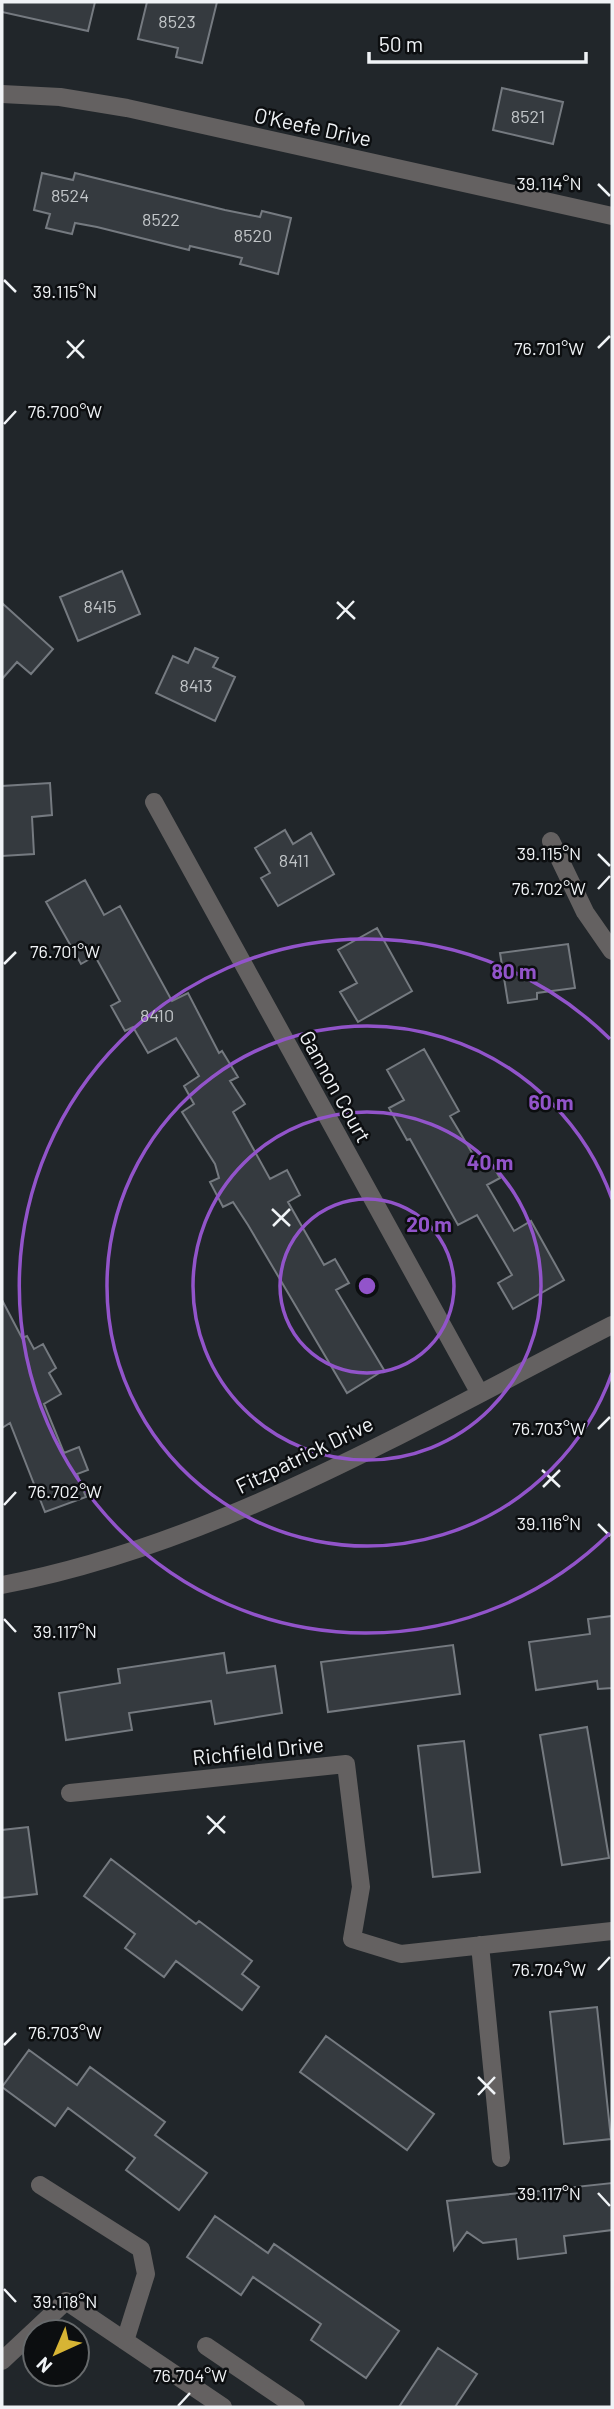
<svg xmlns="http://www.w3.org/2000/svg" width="614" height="2409" viewBox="0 0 614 2409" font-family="Barlow,sans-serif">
<rect width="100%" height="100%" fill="#21262a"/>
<path fill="#353a3f" stroke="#757a80" stroke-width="2" d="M2 2H95L88 31 2 12Z
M147 2H217L202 63 176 57 178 48 138 39Z
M502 88 563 102 553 144 493 130Z
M42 173 73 180 75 173 225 210 260 217 262 211 291 218 278 274 240 264 242 258 190 246 189 250 97 227 75 223 72 234 46 228 50 214 34 210Z
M122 571 140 614 78 641 60 597Z
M2 603 53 649 31 674 17 662 2 679Z
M195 648 218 658 213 667 235 677 215 721 156 693 173 656 188 663Z
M50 783 52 815 32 817 34 854 2 856V786Z
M285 830 293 844 311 833 334 874 278 906 261 878 270 873 255 848Z
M85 880 104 915 120 906 172 1001 188 993 219 1053 222 1051 238 1077 230 1081 245 1104 233 1112 270 1179 287 1170 300 1195 288 1202 324 1265 335 1259 349 1283 336 1290 384 1370 347 1393 248 1225 233 1202 223 1207 210 1182 219 1178 215 1164 182 1112 194 1104 184 1086 199 1076 176 1038 148 1053 133 1027 125 1031 111 1006 120 1001 95 956 81 964 46 902Z
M377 928 412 991 358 1022 340 992 357 983 338 950Z
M568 944 575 988 537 993V999L508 1003 500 953Z
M424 1049 459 1111 450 1116 477 1161 487 1156 500 1178 487 1185 514 1231 531 1221 564 1280 513 1309 498 1283 512 1275 477 1215 458 1225 410 1139 407 1140 389 1108 404 1100 387 1070Z
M2 1300 22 1338 27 1336 34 1349 43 1344 56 1368 49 1373 61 1394 44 1404 64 1453 79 1447 88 1470 77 1474 86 1497 45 1512 10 1423 2 1428Z
M612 1616V1688L598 1689 597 1681 536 1690 529 1642 590 1634 588 1619Z
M453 1645 460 1694 328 1712 321 1662Z
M224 1653 227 1673 275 1666 282 1713 215 1724 211 1701 129 1713 132 1730 66 1740 59 1693 120 1683 118 1669Z
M587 1727 609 1858 562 1865 540 1735Z
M464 1741 480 1872 433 1877 418 1746Z
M28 1827 37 1894 2 1898V1830Z
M111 1859 196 1924 199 1921 252 1961 242 1974 259 1987 242 2010 176 1961 164 1977 125 1948 135 1934 84 1896Z
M597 2007 611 2139 564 2144 550 2012Z
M326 2036 434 2114 407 2150 300 2072Z
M29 2050 77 2085 90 2067 165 2122 155 2135 207 2173 179 2210 126 2170 135 2158 68 2108 55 2126 2 2087Z
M612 2183V2230L564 2236 566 2253 518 2259 516 2239 483 2243 467 2232 454 2250 447 2201Z
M215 2216 268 2253 274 2244 399 2331 366 2378 311 2340 321 2324 253 2277 241 2295 187 2257Z
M438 2348 477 2374 455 2407H399Z"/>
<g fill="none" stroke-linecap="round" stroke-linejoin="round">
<path stroke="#646161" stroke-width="18" d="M2 94 60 97 127 108 612 216
M154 802 479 1392
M551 841 585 912 612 951
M2 1585C219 1544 417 1424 612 1325
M70 1793 346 1764 361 1887 352 1939 401 1954 612 1931
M480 1945 501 2158
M40 2185 141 2249 146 2274 125 2341
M206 2346 296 2407
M2 2361 66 2301 223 2407"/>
</g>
<path fill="none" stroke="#f0f3f6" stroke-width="2.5" d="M598 184 610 196M4 280 16 292M67 341 84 358M598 348 610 336M67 358 84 340M4 424 16 411M337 602 355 619M337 619 354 601M598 854 610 866M598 889 610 876M4 964 16 952M272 1209 290 1226M273 1226 290 1209M598 1429 610 1417M542 1470 560 1487M543 1487 560 1470M4 1505 16 1492M598 1524 610 1536M4 1619 16 1632M207 1816 225 1833M208 1834 225 1816M598 1970 610 1957M4 2045 16 2033M478 2077 495 2094M478 2095 495 2077M598 2193 610 2206M4 2289 16 2302M178 2406 190 2393"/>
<g fill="none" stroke="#9254ca" stroke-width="3.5">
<circle cx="367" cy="1286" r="87"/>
<circle cx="367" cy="1286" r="174"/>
<path d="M612 1373A260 260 0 1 1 612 1199"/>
<path d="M610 1533A347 347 0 1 1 610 1039"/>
</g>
<g text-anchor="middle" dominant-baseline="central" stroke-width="5" stroke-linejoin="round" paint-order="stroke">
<g font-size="18" fill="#c1c5c8">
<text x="177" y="21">8523</text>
<text x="528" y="116">8521</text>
<text x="70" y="195">8524</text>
<text x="161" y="219">8522</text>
<text x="253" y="235">8520</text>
<text x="100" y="606">8415</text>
<text x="196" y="685">8413</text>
<text x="294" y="860">8411</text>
<text x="157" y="1015">8410</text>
</g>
<g font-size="21" fill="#f0f3f6" stroke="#0c0e10">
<text transform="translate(313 126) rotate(12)">O'Keefe Drive</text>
<text transform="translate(336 1086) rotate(61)">Gannon Court</text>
<text transform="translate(304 1454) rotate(-26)">Fitzpatrick Drive</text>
<text transform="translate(258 1750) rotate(-6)">Richfield Drive</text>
</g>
</g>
<g font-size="18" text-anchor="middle" fill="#f0f3f6" stroke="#0c0e10" stroke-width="5" stroke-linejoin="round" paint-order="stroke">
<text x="549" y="190">39.114°N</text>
<text x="65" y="298">39.115°N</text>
<text x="549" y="355">76.701°W</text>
<text x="65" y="418">76.700°W</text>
<text x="549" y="860">39.115°N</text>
<text x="549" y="895">76.702°W</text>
<text x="65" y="958">76.701°W</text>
<text x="549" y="1435">76.703°W</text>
<text x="65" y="1498">76.702°W</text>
<text x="549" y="1530">39.116°N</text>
<text x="65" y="1638">39.117°N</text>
<text x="549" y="1976">76.704°W</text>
<text x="65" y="2039">76.703°W</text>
<text x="549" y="2200">39.117°N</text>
<text x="65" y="2308">39.118°N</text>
<text x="190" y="2382">76.704°W</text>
</g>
<circle cx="367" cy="1286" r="10" fill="#9254ca" stroke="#0c0e10" stroke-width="3.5"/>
<g font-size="21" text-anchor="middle" font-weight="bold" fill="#9254ca" stroke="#0c0e10" stroke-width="5" stroke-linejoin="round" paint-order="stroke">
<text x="514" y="979">80 m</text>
<text x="551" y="1110">60 m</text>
<text x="490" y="1170">40 m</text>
<text x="429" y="1232">20 m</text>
</g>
<rect width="614" height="2409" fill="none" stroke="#f0f3f6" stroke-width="7"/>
<g transform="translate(56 2353) rotate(224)"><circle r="33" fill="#0c0e10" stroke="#676a6c" stroke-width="2"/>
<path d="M0-5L12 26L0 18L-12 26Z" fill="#d7b434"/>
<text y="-10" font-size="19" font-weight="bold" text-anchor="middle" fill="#f0f3f6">N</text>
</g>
<path d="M369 52v10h217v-10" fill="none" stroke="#f0f3f6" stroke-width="3.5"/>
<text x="379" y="52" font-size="21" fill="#f0f3f6" stroke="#0c0e10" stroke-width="5" paint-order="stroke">50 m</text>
</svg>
